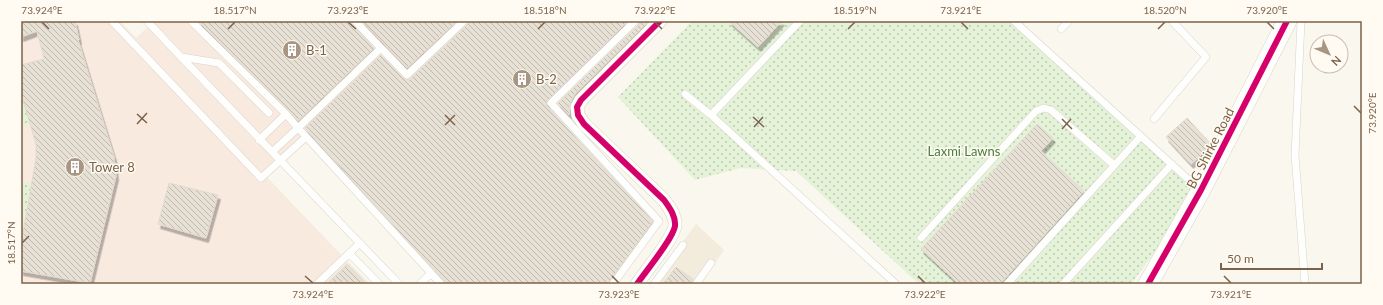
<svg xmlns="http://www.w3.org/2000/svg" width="1383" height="305" viewBox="0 0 1383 305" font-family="Lato,sans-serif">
<defs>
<pattern id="green-dots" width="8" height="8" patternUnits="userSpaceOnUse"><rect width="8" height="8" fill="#e4f2d8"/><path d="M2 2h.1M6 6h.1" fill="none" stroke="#bec7b1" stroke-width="1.8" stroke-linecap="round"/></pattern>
<pattern id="building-back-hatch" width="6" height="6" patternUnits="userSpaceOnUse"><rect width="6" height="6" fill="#e7e0d5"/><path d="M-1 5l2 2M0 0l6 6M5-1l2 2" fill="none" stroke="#c0b9af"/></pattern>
<filter id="shadow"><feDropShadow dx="2.5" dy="4.5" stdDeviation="0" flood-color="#0004"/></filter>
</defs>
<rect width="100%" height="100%" fill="#faf7ee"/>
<path fill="#f3ebdc" d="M696 224 724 250 701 284H652Z
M347 261 370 284H323Z"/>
<path fill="#f8eadf" d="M21 21H120L136 38 154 21H655L594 94 551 122 315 125 264 174 347 261 323 284H21Z"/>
<path fill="url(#green-dots)" d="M692 21H1014L1201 190 1131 284H919L796 171 740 168 695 180 618 97Z
M21 94 30 124 21 125Z
M21 183H31L21 244Z"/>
<path fill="url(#building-back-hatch)" stroke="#e3dbd0" filter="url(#shadow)" d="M21 21H75L79 40H78L114 157 116 176 90 283 21 271V244L36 158V144L21 94V65L44 59 37 31 21 37Z
M198 21H350L374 48 298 121Z
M362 21H457L407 68Z
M469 21H628L546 102 547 106 653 221 608 284H446L305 128 381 55 403 78 409 80 467 25Z
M640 21H649L575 94 570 103 569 115 558 103 638 25Z
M729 21H782L758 47Z
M1187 118 1212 145 1191 164 1166 137Z
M1037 124 1053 138 1041 151 1084 191 1000 284H959L921 249Z
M169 183 218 195 206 238 158 224Z
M347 264 367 284H327Z
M676 267 693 279 691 284H663Z"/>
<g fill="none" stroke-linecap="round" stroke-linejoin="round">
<defs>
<path id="lane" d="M112 21 261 178 306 137
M147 21 181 57
M191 21 286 114
M355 21 381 48 298 128 441 284
M800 21 711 115 896 284
M1014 21 1200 190
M1301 21 1295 155 1305 284
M1061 29 1069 21
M381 48 407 75 464 21
M685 94 711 115
M269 113 219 63 181 57 399 284
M1154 119 1206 57 1172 21
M259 140 286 114 298 128 272 152
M921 238 1036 111 1044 108 1051 110 1114 165
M349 253 379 284
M317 284 360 243
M420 284 431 273
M613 284 659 221 551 103 635 21
M654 284 683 245
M696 284 711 263
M1007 284 1141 136
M1063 284 1172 164"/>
<path id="street" d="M637 284C645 272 673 239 675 226 676 216 669 207 664 200L584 124 578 115 577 107 581 100 660 21"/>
<path id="secondary" d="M1148 284 1201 190 1287 21"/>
</defs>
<use href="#lane" stroke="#d9d4cc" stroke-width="8"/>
<use href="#street" stroke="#d9d4cc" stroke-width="14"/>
<use href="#secondary" stroke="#dad4cc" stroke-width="20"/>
<use href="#lane" stroke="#fefefc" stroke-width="7"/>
<use href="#street" stroke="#fefefc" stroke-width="13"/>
<use href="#secondary" stroke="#fefefc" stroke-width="19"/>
<defs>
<path id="cycleway" d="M637 284C645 272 673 239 675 226 676 216 669 207 664 200L584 124 578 115 577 107 581 100 660 21
M1148 284 1201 190 1287 21"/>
</defs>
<use href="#cycleway" stroke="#fffbf2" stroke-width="8"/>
<use href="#cycleway" stroke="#d6006c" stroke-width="6"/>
</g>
<path fill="none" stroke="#7c624a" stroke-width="1.5" d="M42 22 49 29M348 22 356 29M655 22 662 29M961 22 968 29M1267 22 1274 29M228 29 235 22M538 29 545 22M848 29 855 22M1158 29 1165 22M1354 106 1361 113M137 114 147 123M445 115 455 125M753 117 764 127M1062 119 1072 129M137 124 147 113M445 125 455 115M754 127 763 117M1062 129 1071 119M22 243 29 236M305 276 313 283M612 276 619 283M918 276 925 283M1224 276 1231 283"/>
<defs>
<symbol id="building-disc" viewBox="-11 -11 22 22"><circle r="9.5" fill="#a89683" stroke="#fffbf2"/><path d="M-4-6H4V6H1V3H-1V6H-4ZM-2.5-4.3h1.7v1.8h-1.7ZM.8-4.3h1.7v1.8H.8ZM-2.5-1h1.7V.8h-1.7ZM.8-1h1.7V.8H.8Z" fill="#fff"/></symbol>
</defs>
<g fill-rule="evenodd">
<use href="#building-disc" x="281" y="39" width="22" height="22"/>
<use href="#building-disc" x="511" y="68" width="22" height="22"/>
<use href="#building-disc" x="64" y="156" width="22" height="22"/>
</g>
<g text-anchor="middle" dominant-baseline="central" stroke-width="3" stroke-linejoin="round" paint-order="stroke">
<g font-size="13" fill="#7c624a" stroke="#fffbf2" text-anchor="start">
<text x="306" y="50">B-1</text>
<text x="536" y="79">B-2</text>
<text x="89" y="167">Tower 8</text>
</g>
<g font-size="13" fill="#7c624a" stroke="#fffbf2">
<text transform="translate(1210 148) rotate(-63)">BG Shirke Road</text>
</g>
<g font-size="13" fill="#497c3e" stroke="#fffbf2">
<text x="964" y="151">Laxmi Lawns</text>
</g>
</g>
<rect width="1383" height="305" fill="none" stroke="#fffbf2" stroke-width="44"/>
<g transform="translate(1329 54) rotate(134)"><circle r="19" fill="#fffbf2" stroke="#cbbeaf"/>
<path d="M0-3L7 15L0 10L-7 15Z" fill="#a89683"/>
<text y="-6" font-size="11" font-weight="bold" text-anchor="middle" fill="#7c624a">N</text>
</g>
<path d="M1221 263v6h101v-6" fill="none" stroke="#7c624a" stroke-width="2"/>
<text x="1227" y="263" font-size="12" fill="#7c624a" stroke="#fffbf2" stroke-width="3" paint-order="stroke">50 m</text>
<rect x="22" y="22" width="1339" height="261" fill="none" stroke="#7c624a" stroke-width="1.5"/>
<g font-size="10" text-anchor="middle" fill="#7c624a">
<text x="42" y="14">73.924°E</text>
<text x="235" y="14">18.517°N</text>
<text x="348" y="14">73.923°E</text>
<text x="545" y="14">18.518°N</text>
<text x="655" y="14">73.922°E</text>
<text x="855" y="14">18.519°N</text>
<text x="961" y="14">73.921°E</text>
<text x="1165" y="14">18.520°N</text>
<text x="1267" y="14">73.920°E</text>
<text transform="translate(1372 113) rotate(-90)" y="4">73.920°E</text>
<text transform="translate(11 243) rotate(-90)" y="4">18.517°N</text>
<text x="313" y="298">73.924°E</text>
<text x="619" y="298">73.923°E</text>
<text x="925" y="298">73.922°E</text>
<text x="1231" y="298">73.921°E</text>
</g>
</svg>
